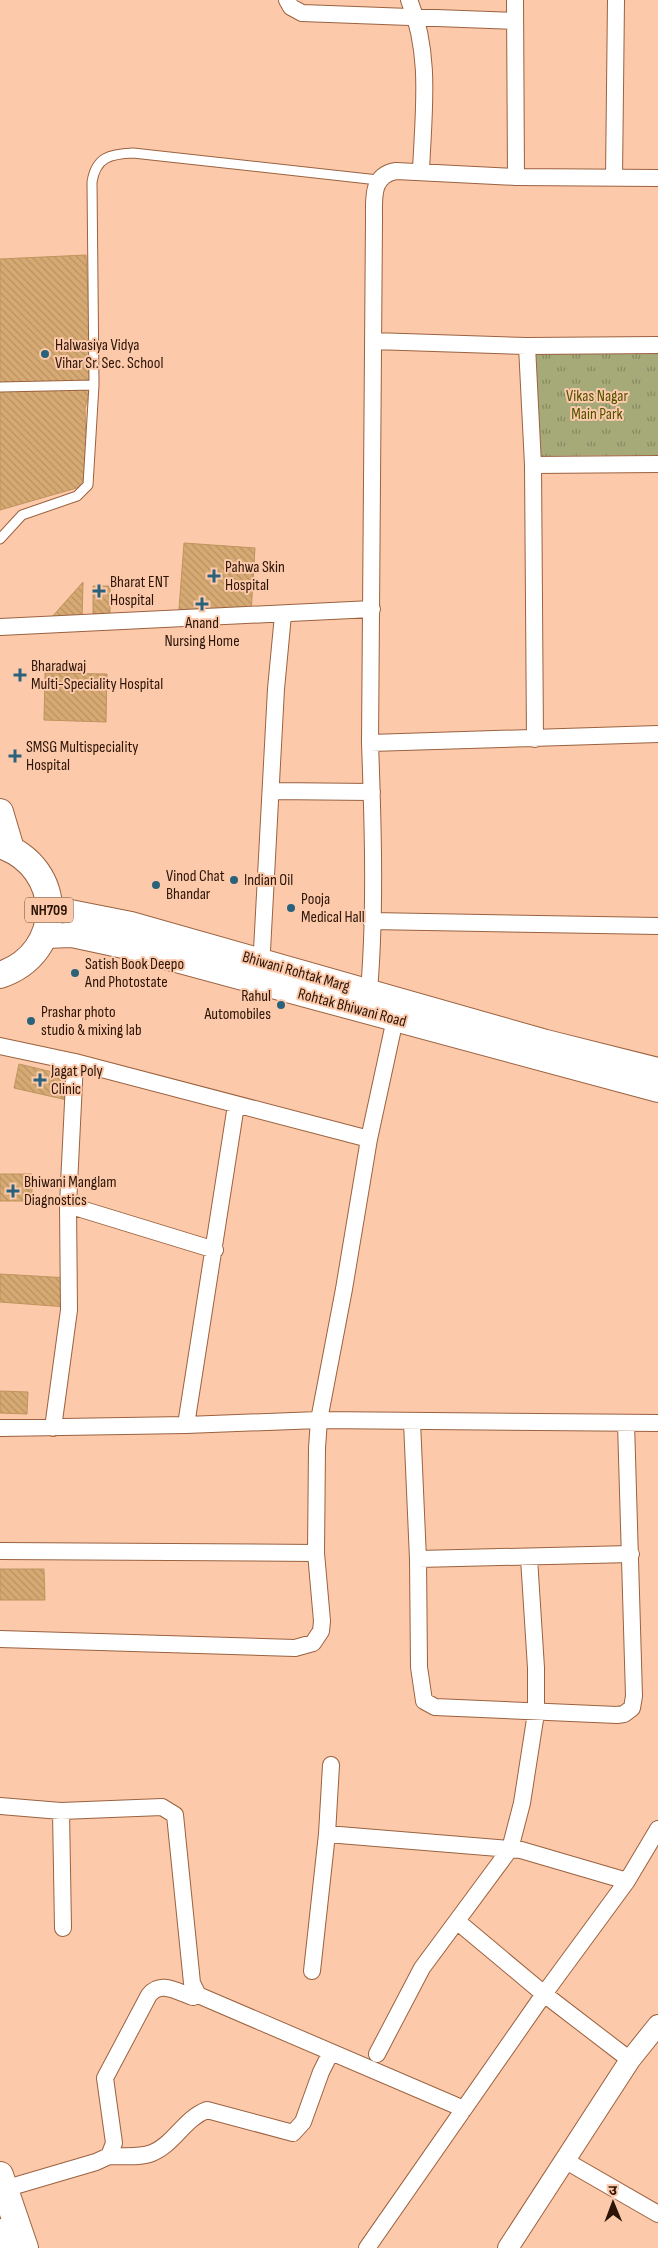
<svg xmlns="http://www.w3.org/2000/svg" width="658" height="2248" viewBox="0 0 658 2248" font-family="'Sofia Sans Condensed','Noto Sans Devanagari',sans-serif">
<defs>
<pattern id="grass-tufts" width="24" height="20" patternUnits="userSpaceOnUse" patternTransform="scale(1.25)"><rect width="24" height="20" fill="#a6aa79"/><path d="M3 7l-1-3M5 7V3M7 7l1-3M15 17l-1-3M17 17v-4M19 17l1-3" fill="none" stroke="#878961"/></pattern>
<pattern id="building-back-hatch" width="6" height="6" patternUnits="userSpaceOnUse" patternTransform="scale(1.25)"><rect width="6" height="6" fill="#d7aa73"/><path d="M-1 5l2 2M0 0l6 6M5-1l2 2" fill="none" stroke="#b99162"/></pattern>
</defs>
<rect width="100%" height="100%" fill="#fcc9ab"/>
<path fill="url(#grass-tufts)" d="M536 354H658V455L541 456Z"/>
<path fill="url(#building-back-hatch)" stroke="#c0945d" d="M86 255 92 385 85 408 87 485 0 510V259Z
M184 543 255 548 251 614 179 609Z
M83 582 82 622 51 618Z
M93 586H110V621H93Z
M45 673 107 674 106 722 44 720Z
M19 1064 73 1077 67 1100 14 1088Z
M0 1174H32V1201H0Z
M0 1274 69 1278 67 1307 0 1302Z
M0 1391 28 1392 27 1414 0 1413Z
M0 1569H44L45 1600H0Z"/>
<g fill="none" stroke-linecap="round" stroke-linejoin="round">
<defs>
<path id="service" d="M0 387 94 385
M0 539 22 515 77 496 88 485 94 385 92 182C96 157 110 154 133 153L378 180"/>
<path id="minor" d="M287 0 291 7 302 13 514 21
M409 0C432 54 423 115 421 172
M515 0 516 177
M614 178 616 0
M373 341 527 346 658 345
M527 346 533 465 535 739
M533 465 658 464
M0 627 372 609
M370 743 658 734
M272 791 372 792
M371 921 658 926
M261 969 276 689 283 615
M368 1002C376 919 373 825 370 743L374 219C374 199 371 175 396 171L516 177 658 178
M0 1046 75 1062 369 1139
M68 1205 215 1250
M412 1422 418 1559 419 1667 424 1701 435 1707 617 1715 624 1714 632 1708 634 1696 626 1423
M186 1425 236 1105
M0 1428 186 1425 319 1420 658 1423
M53 1428 69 1310 68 1205 75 1062
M0 1551 316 1553
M418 1559 631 1554
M0 1639 295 1648 313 1643 321 1631 322 1621 316 1553 317 1448 319 1420 344 1289 369 1139 395 1019
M0 1806 61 1811 162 1807 175 1815 192 1983 198 1995 464 2109
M61 1811 63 1928
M327 1834 521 1850 627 1881
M458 1922 544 1994 630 2060
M312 1971 327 1834 331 1765
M377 2054 422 1968 510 1849 522 1803 536 1713V1668L529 1558
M109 2156C122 2156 139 2158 152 2153 173 2145 185 2118 207 2110L293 2133 303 2122 321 2072 331 2052
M566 2161 658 2214
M4 2189 96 2162 109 2156 114 2143 105 2078 149 1995C161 1980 177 1992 193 1997L198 1995
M367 2248 544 1994 627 1881 658 1829"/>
<path id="tertiary" d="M508 2248 630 2060 658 2025"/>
<path id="secondary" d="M50 908 131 924 546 1042 658 1070
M44 936 72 935 128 947 658 1090"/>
<path id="primary" d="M0 812 11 849
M0 845C65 867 66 953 0 975
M0 2175 25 2248
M0 2232 5 2248"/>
</defs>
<use href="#service" stroke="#9b623f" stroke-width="11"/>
<use href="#minor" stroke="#9b623f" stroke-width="18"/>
<use href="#tertiary" stroke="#9b623f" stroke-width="22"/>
<use href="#secondary" stroke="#9b623f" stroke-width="26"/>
<use href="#primary" stroke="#9b623f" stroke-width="28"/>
<use href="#service" stroke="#fff" stroke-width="9"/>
<use href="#minor" stroke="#fff" stroke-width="16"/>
<use href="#tertiary" stroke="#fff" stroke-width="20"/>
<use href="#secondary" stroke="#fff" stroke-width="24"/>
<use href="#primary" stroke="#fff" stroke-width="26"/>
</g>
<g fill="#2a627c" stroke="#fcc9ab" stroke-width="2">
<circle cx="45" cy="354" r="5"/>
<path d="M211.5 568.5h5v5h5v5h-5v5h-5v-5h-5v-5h5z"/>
<path d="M96.5 583.5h5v5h5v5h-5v5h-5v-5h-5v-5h5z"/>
<path d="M199.5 596.5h5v5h5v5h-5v5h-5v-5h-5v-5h5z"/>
<path d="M17.5 667.5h5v5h5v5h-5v5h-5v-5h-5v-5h5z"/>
<path d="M12.5 748.5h5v5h5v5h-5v5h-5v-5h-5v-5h5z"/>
<circle cx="234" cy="880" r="5"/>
<circle cx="156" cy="885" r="5"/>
<circle cx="291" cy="908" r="5"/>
<circle cx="75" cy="973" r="5"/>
<circle cx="281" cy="1005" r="5"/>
<circle cx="31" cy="1021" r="5"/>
<path d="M37.5 1072.5h5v5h5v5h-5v5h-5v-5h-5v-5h5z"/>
<path d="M10.5 1183.5h5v5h5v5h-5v5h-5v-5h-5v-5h5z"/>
</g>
<g text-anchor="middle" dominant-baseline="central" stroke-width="4" stroke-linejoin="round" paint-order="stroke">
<rect fill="#fcc9ab" stroke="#6a4b38" stroke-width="1" x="25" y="897.5" width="48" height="25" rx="4"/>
<g font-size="15" font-weight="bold" fill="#2c1507">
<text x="49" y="910">NH709</text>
</g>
<g font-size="16" fill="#2c1507" stroke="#fcc9ab" text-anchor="start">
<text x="55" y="345">Halwasiya Vidya<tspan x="55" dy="18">Vihar Sr. Sec. School</tspan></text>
<text x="225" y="567">Pahwa Skin<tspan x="225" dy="18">Hospital</tspan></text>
<text x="110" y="582">Bharat ENT<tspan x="110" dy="18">Hospital</tspan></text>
<text x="202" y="623" text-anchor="middle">Anand<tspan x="202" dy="18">Nursing Home</tspan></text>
<text x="31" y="666">Bharadwaj<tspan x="31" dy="18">Multi-Speciality Hospital</tspan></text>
<text x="26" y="747">SMSG Multispeciality<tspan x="26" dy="18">Hospital</tspan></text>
<text x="166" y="876">Vinod Chat<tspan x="166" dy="18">Bhandar</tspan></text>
<text x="244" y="880">Indian Oil</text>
<text x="301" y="899">Pooja<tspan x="301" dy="18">Medical Hall</tspan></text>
<text x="85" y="964">Satish Book Deepo<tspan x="85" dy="18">And Photostate</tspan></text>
<text x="271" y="996" text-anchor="end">Rahul<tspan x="271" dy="18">Automobiles</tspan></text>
<text x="41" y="1012">Prashar photo<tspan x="41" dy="18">studio &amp; mixing lab</tspan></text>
<text x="51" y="1071">Jagat Poly<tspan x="51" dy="18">Clinic</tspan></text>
<text x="24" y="1182">Bhiwani Manglam<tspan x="24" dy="18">Diagnostics</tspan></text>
</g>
<g font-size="16" fill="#515300" stroke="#fcc9ab">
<text x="597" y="396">Vikas Nagar<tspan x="597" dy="18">Main Park</tspan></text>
</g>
<g font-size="16" fill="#2c1507" stroke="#fcc9ab">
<text transform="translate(296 972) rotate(16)">Bhiwani Rohtak Marg</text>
<text transform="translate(352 1008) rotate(15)">Rohtak Bhiwani Road</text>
</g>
</g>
<g transform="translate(613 2203) rotate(359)" stroke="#fcc9ab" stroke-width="4" paint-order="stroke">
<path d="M0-4L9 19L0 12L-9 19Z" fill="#2c1507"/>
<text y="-8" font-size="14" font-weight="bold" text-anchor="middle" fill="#2c1507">उ</text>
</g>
</svg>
